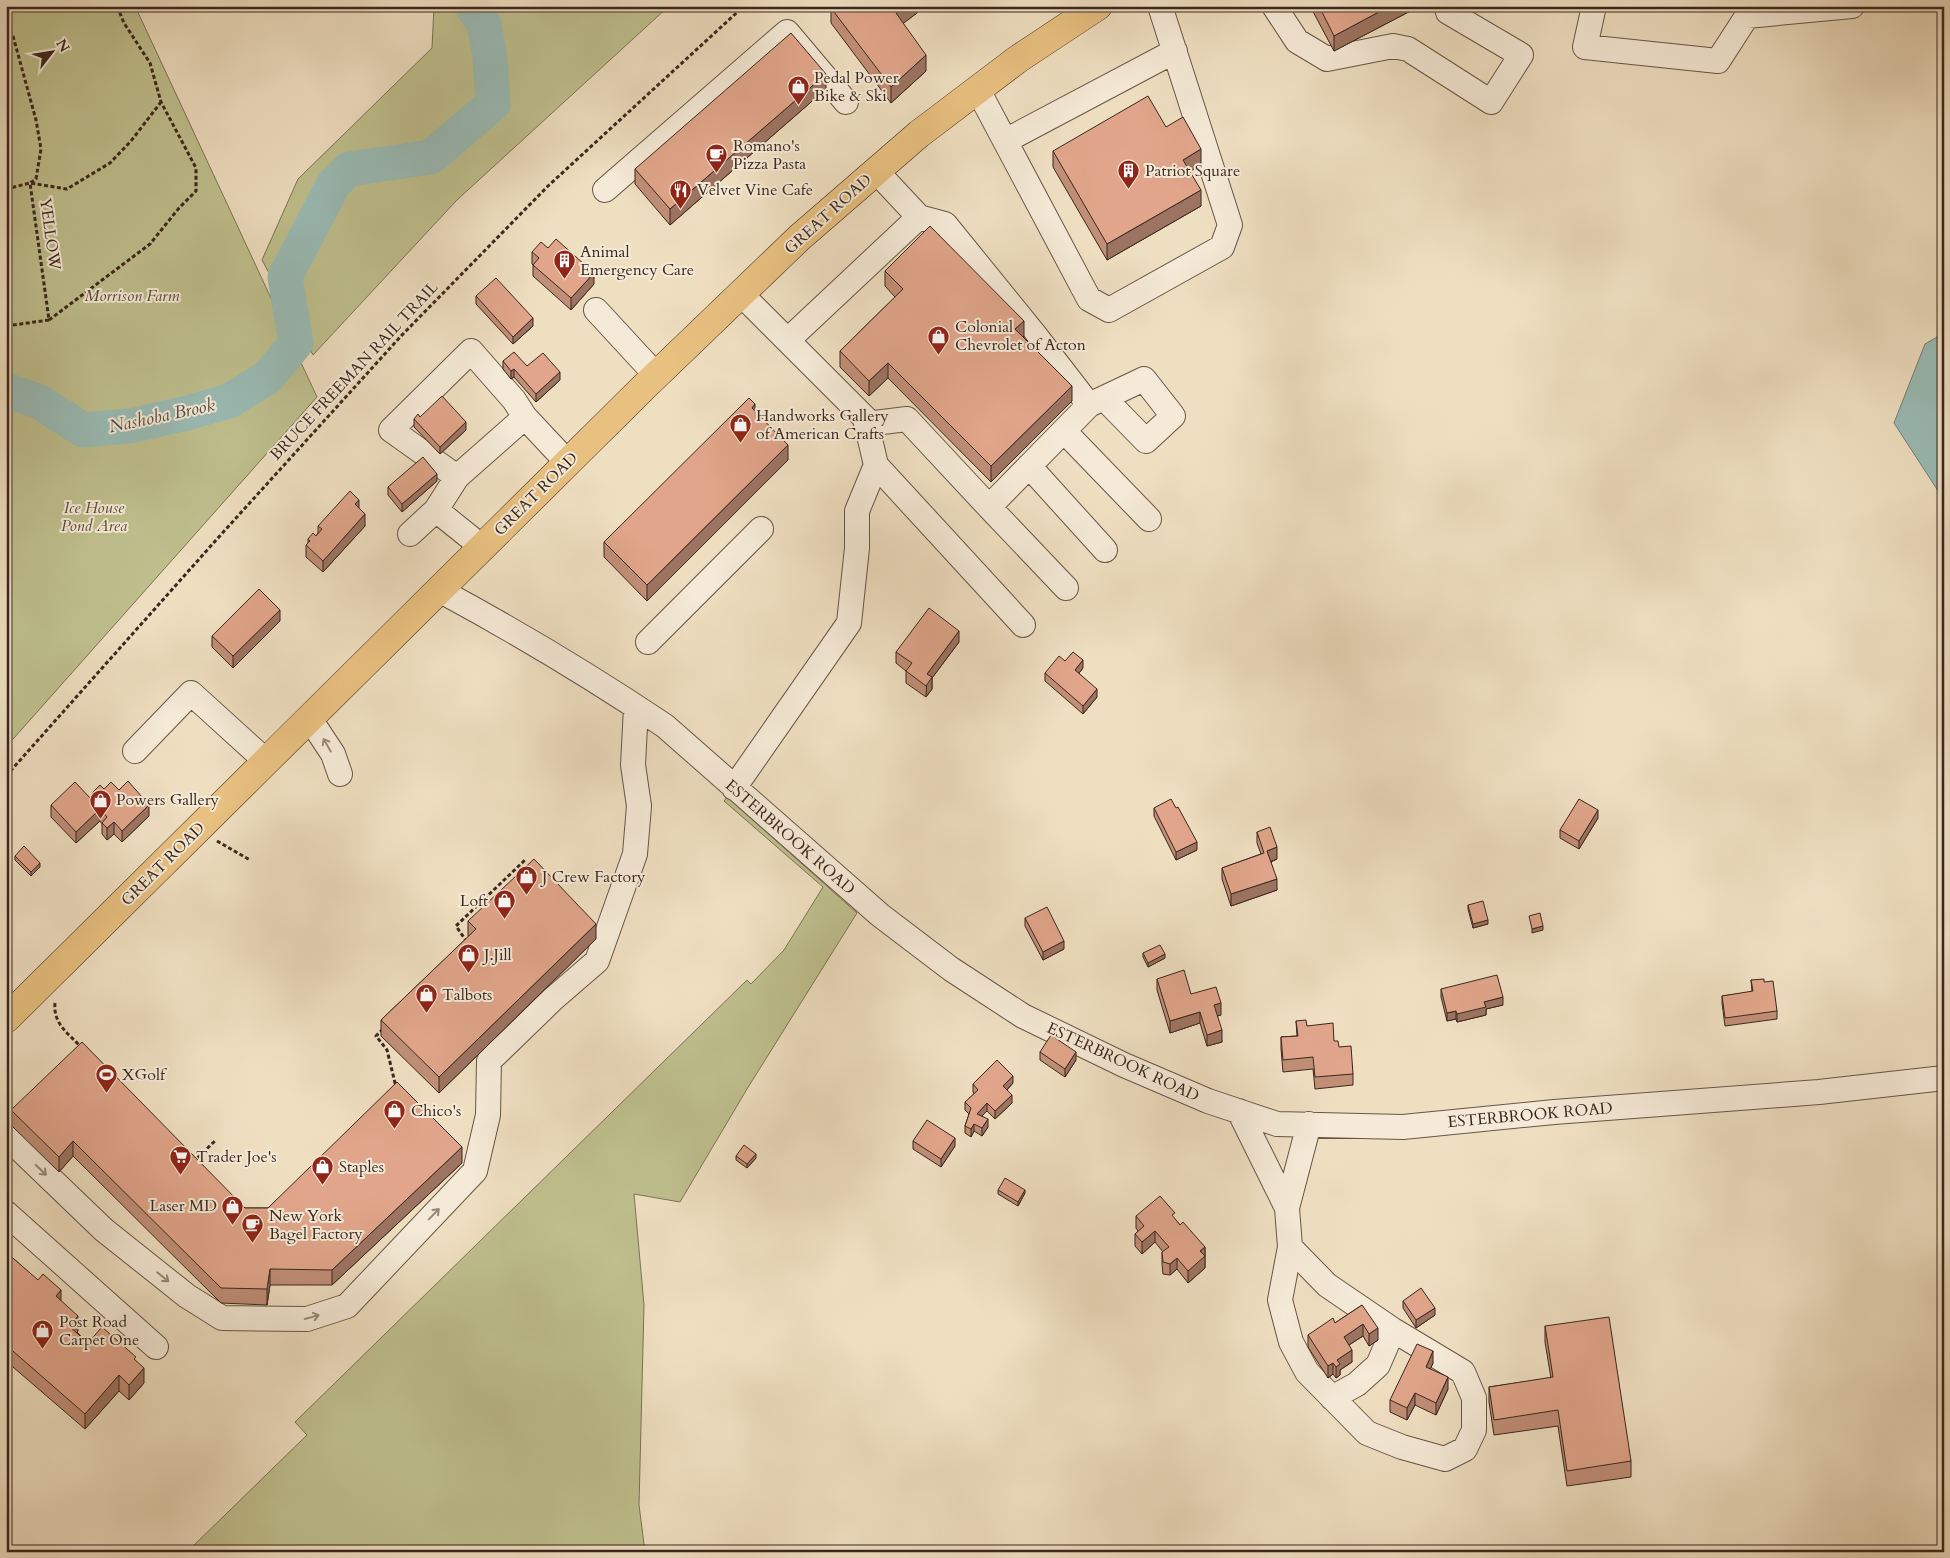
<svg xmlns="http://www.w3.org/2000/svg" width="1950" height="1558" viewBox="0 0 1950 1558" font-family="Cardo,serif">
<rect width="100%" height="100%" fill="#efdfc1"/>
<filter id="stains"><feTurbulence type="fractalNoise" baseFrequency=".004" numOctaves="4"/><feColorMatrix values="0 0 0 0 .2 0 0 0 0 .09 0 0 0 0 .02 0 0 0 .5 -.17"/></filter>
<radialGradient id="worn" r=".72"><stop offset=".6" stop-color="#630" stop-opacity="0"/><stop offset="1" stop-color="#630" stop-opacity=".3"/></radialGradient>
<path fill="#bfc08e" stroke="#7c7456" d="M6 6H135L317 397 6 747Z
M434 6H669L457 200 313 355 262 260 298 179 432 48Z
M727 797 857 913 747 1089 680 1202 634 1194 644 1305 639 1505 645 1552H187L307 1435 295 1422 747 980 751 984 784 950 823 887 724 801Z"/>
<path fill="#9abcb6" stroke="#748079" d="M1944 333V500L1894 423 1925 344Z"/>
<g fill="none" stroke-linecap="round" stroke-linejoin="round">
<path stroke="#9abcb6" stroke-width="35" d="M6 390 40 402 83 430 130 426 187 413 229 401 268 377 296 343 285 277 333 185 349 169 431 157 493 104 490 58 484 24 472 6"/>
<defs>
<path id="minor" d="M1274 6 1297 41 1327 59 1393 46 1408 49 1491 102 1521 55 1448 12
M1594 6 1585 47 1718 61 1747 16 1852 6
M978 90 1089 299 1109 310 1222 247 1230 225 1160 6
M1005 141 1175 51
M605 190 787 32 846 102
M596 310 656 375
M788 340 919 217 876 171
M1089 405 1144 379 1173 416 1146 441 1104 398
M866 424 907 419 989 507 1089 405 1035 335 945 224 919 217
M1064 431 1149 519
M876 465 1023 625
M1029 466 1105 550
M457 477 391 430 471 351 514 400 525 417 568 463
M989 507 1066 588
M436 510 482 547
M410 534 436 510 457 477 525 417
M439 590C517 632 592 677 665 726L880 915 951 969 1023 1016 1124 1065 1208 1101 1277 1124 1403 1127 1554 1112 1819 1092 1944 1078
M648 642 761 529
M310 719 333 754 340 774
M135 751 191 693 267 762
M734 788 849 623 857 548V511L876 465 865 418 741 294
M1239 1111 1287 1208
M6 1136 104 1230 187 1296 222 1318 307 1319 347 1306 475 1171 488 1115 489 1061 553 999 597 961 635 854 639 806 633 765 636 707
M6 1213 156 1347
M1290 1247 1280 1300 1291 1342 1307 1372 1367 1433 1402 1447 1445 1459 1465 1449 1474 1430V1398L1463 1372 1393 1330 1327 1285 1290 1247 1287 1208 1309 1124
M1332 1398 1357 1384 1378 1365 1393 1330"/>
<path id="major" d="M6 1019 646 385 799 238 919 134 1018 59 1098 6"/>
</defs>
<use href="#minor" stroke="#675547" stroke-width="26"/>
<use href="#major" stroke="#3a271e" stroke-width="29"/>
<path stroke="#3a271e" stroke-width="3" stroke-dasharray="4 2.5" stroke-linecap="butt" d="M6 25 13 36 36 120 41 149 36 179 30 183 49 320 6 326
M6 189 30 183 67 189 110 163 131 141 161 102
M49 320 150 244 179 208 196 191V168L161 102 150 63 124 23 117 6
M6 776 217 539 402 335 548 186 744 6
M217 841 250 860
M467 942 456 926 525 860
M55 1003C53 1024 68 1033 81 1047
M383 1029 376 1036 387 1050 396 1087
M193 1162 216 1140"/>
<use href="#minor" stroke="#f5ead7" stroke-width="24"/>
<use href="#major" stroke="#e8c080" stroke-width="28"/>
</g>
<path fill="#c18e77" stroke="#3a271e" d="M917 6V13L903 23 926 71 891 103 831 23V8Z
M1310 6H1420L1334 51Z
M826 89 670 225 635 184V169Z
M1166 127 1201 165 1190 171 1201 206 1107 260 1053 167V151Z
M548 248 594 284 571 310 533 276V265L532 264V252Z
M885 271 1024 336 1072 401 991 482 888 378 869 396 840 367V351L895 297 885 286Z
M476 296 533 326 513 344 476 304Z
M503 361 527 366 560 380 536 402 514 377 511 379 503 369Z
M755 411 788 460 647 601 604 557V542Z
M420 417 466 430 440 454 414 427V419Z
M437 481 402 512 388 495V487Z
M359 508 365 526 323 572 306 557V545L308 543V539L316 536 318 533V526Z
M280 621 233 668 212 647V636Z
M959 642 932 678V689L926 697 906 683V671L896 663V652Z
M1065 661 1083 668 1079 673 1097 697 1083 714 1045 681V673Z
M104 789 119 790 149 816 122 842 114 834 107 840 102 834V824L100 821 76 843 51 817V805L92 800 93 792Z
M1154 808 1197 850 1176 860 1154 816Z
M1598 818 1579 849 1560 838V830Z
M1257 832 1277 859 1271 862 1277 890 1231 906 1222 879V868L1261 854 1257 843Z
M15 856 40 867 31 876 15 860Z
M1468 905 1488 924 1473 928 1468 909Z
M1025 918 1064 949 1043 960 1025 926Z
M468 921 596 939 439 1093 381 1036V1020L468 937Z
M1143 953 1165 958 1148 967 1143 957Z
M1157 979 1191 994 1221 1015 1217 1016 1222 1042 1207 1046 1200 1023 1170 1033 1157 990Z
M1751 980 1764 982 1777 1011V1019L1725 1026 1722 1003V996L1752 992Z
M1441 989 1503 1005 1486 1009V1015L1457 1022 1456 1019 1447 1021 1441 997Z
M1296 1021 1307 1026 1334 1041 1353 1074V1085L1315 1089 1313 1069 1283 1072 1281 1049V1037L1297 1036Z
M1040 1052 1076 1060 1065 1077 1040 1060Z
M1013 1083 1007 1090 1012 1103 995 1119 987 1111 982 1116 988 1127 982 1136 974 1131 971 1137 965 1133V1126L969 1114 965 1110V1102L974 1094 973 1092V1084Z
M11 1110 245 1208H268L462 1163 332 1285H270L267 1305 221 1303 73 1156 59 1172 11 1125Z
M913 1141 955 1146 941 1167 913 1149Z
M736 1156 756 1158 747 1168 736 1160Z
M998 1190 1025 1193 1018 1206 998 1194Z
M1136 1216 1175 1219 1180 1225 1205 1247V1268L1188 1283 1177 1269 1170 1275 1163 1274 1162 1264V1252H1163L1155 1242 1142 1254 1135 1246V1234L1138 1231 1136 1228Z
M6 1252 61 1301 78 1331 77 1332 88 1343 136 1361 144 1383 129 1400 119 1391 85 1429 6 1361Z
M1403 1301 1435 1315 1416 1328 1403 1308Z
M1362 1305 1378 1340 1369 1346 1363 1336 1349 1345 1352 1362 1340 1370V1375L1336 1378 1333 1374 1328 1378 1308 1347V1335L1335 1323Z
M1545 1326 1631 1461V1477L1567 1486 1558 1426 1494 1435 1489 1402V1387L1551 1378 1545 1342Z
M1433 1363 1430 1369 1448 1389 1436 1415 1415 1405 1407 1420 1390 1412V1400Z"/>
<path fill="#9d7461" stroke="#3a271e" d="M905 6H917V13L896 29V13Z
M1390 6H1420L1334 51V36Z
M926 55V71L891 103V87Z
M826 74V89L670 225V209Z
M1201 149V165L1183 175V160Z
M1201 190V206L1107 260V244Z
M594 273V284L571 310V298Z
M533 318V326L513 344V337Z
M1024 321V336L1015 344V329Z
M888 363V378L869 396V381Z
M514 369V377L511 379V371Z
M560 372V380L536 402V394Z
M1072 386V401L991 482V466Z
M755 404V420L752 408Z
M466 422V430L440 454V447Z
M788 445V460L647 601V585Z
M437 474V481L402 512V504Z
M359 500V511L355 504Z
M365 514V526L323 572V561Z
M280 610V621L233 668V656Z
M959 631V642L932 678V689L926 697 927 674Z
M1083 660V668L1075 678V670Z
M1097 689V697L1083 714V706Z
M149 805V816L122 842V831Z
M100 809V821L76 843V832Z
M1598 810V818L1579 849V841Z
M114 822V834L107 840V828Z
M1197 842V850L1176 860V852Z
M1277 847V859L1267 863V851Z
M40 863V867L31 876V872Z
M1277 879V890L1231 906V894Z
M1488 920V924L1473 928V924Z
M596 924V939L439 1093V1077Z
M1543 926V930L1532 933V929Z
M1064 941V949L1043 960V952Z
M1165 954V958L1148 967V963Z
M1503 997V1005L1486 1009V1015L1457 1022V1014L1484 1002Z
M1221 1003V1015L1214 1017V1005Z
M1456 1011V1019L1447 1021V1013Z
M1200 1012V1023L1170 1033V1021Z
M1222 1030V1042L1207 1046V1035Z
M1076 1052V1060L1065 1077V1069Z
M1013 1076V1083L1003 1094V1086Z
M1012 1095V1103L995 1119V1111Z
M987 1103V1111L977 1121V1114Z
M988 1119V1127L982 1136V1128Z
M974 1124V1131L971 1137V1129Z
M955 1138V1146L941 1167V1159Z
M73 1141V1156L59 1172V1157Z
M462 1147V1163L332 1285V1270Z
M756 1154V1158L747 1168V1164Z
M1025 1190V1193L1018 1206V1202Z
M1155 1231V1242L1142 1254V1242Z
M1205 1247V1268L1188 1283V1271L1200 1251Z
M1177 1258V1269L1170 1275V1264Z
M270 1269V1285L267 1305V1289Z
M61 1290V1306L56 1296Z
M1435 1308V1315L1416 1328V1320Z
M78 1316V1331L69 1341V1326Z
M1363 1324V1336L1344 1348V1337Z
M1378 1328V1340L1369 1346V1334Z
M1352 1350V1362L1340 1370V1375L1336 1378V1367L1337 1360Z
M1433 1351V1363L1426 1379V1367Z
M1333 1363V1374L1328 1378V1366Z
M144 1368V1383L129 1400V1385Z
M119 1375V1391L85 1429V1414Z
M1448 1377V1389L1436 1415V1403Z
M1415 1393V1405L1407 1420V1408Z"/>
<path fill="#e0a58a" stroke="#3a271e" d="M833 6H905L896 13 926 55 891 87 831 8Z
M1319 6H1390L1334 36Z
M791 33 826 74 670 209 635 169Z
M1148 96 1166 127 1183 117 1201 149 1183 160 1201 190 1107 244 1053 151Z
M930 226 1024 321 1015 329 1072 386 991 466 888 363 869 381 840 351 903 289 885 271Z
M556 239 594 273 571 298 533 265 539 258 532 252 541 242 548 248Z
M496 278 533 318 513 337 476 296Z
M514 352 527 366 543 353 560 372 536 394 514 369 511 371 503 361Z
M442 396 466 422 440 447 414 419 418 414 420 417Z
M749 398 755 404 752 408 788 445 647 585 604 542Z
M423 457 437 474 402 504 388 487Z
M350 491 359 500 355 504 365 514 323 561 306 545 310 541 308 539 313 533 316 536 322 529 318 526Z
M259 589 280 610 233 656 212 636Z
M929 608 959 631 927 674 932 677 926 686 906 671 912 663 896 652Z
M1073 652 1083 660 1075 670 1097 689 1083 706 1045 673 1059 656 1065 661Z
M128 781 149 805 122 831 114 822 107 828 102 823 107 817 100 809 76 832 51 805 75 782 92 800 96 796 93 792 100 785 104 789 111 782 119 790Z
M1171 799 1176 808 1178 807 1197 842 1176 852 1154 808Z
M1579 799 1598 810 1579 841 1560 830Z
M1270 827 1277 847 1267 851 1277 879 1231 894 1222 868 1264 853 1257 832Z
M24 846 40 863 31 872 15 856Z
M534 859 596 924 439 1077 381 1020 476 929 468 921Z
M1483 901 1488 920 1473 924 1468 905Z
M1047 907 1064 941 1043 952 1025 918Z
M1540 913 1543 926 1532 929 1529 916Z
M1160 945 1165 954 1148 963 1143 953Z
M1184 970 1191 994 1216 987 1221 1003 1214 1005 1222 1030 1207 1035 1200 1012 1170 1021 1157 979Z
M1497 975 1503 997 1484 1002 1486 1007 1457 1014 1456 1011 1447 1013 1441 989Z
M1764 979V982L1773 981 1777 1011 1725 1018 1722 996 1753 991 1751 980Z
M1306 1020 1307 1026 1333 1023 1334 1041H1338L1339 1047 1351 1046 1353 1074 1315 1077 1313 1057 1283 1060 1281 1037 1298 1036 1296 1021Z
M1051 1035 1076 1052 1065 1069 1040 1052Z
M82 1042 245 1208H268L397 1082 462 1147 332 1270 270 1269 267 1289 221 1288 73 1141 59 1157 11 1110Z
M997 1060 1013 1076 1003 1086 1012 1095 995 1111 987 1103 977 1114 988 1119 982 1128 974 1124 971 1129 965 1126 971 1108 965 1102 978 1090 973 1084Z
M927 1120 955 1138 941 1159 913 1141Z
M744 1145 756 1154 747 1164 736 1156Z
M1005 1178 1025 1190 1018 1202 998 1190Z
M1160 1196 1175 1213 1172 1215 1180 1225 1183 1222 1205 1247 1200 1251 1205 1256 1188 1271 1177 1258 1170 1264 1163 1262 1162 1252 1169 1247 1155 1231 1142 1242 1135 1234 1144 1226 1136 1216Z
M6 1252 38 1280 43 1274 61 1290 56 1296 78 1316 69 1326 88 1343 102 1327 136 1357 134 1359 144 1368 129 1385 119 1375 85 1414 6 1345Z
M1421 1288 1435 1308 1416 1320 1403 1301Z
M1362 1305 1378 1328 1369 1334 1363 1324 1344 1337 1352 1350 1337 1360 1340 1364 1336 1367 1333 1363 1328 1366 1308 1335 1333 1318 1335 1323Z
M1609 1317 1631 1461 1567 1471 1558 1410 1494 1420 1489 1387 1553 1377 1545 1326Z
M1417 1344 1433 1351 1426 1367 1448 1377 1436 1403 1415 1393 1407 1408 1390 1400Z"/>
<defs><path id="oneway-shaft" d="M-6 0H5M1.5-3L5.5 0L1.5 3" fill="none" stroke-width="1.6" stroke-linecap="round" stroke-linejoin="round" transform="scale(1.25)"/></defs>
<g stroke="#98887a">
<use href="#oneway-shaft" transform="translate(327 745) rotate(-120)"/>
<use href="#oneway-shaft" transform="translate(41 1170) rotate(44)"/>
<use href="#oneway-shaft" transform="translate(434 1214) rotate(-46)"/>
<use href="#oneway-shaft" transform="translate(163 1277) rotate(39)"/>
<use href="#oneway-shaft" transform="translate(312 1317) rotate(-15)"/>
</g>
<defs>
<symbol id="shop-pin" viewBox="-11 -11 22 30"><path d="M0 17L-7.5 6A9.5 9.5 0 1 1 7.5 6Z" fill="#8f2418" stroke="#f5ead7"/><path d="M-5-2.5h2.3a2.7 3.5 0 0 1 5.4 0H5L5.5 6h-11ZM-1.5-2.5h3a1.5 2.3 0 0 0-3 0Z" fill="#fff"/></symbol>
<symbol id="cafe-pin" viewBox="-11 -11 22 30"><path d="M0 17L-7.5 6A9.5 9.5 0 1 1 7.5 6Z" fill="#8f2418" stroke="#f5ead7"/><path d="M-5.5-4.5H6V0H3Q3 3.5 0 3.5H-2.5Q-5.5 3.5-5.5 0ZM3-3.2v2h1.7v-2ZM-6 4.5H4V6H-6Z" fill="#fff"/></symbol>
<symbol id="building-pin" viewBox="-11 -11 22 30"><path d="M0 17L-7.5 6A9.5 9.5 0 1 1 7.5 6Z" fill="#8f2418" stroke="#f5ead7"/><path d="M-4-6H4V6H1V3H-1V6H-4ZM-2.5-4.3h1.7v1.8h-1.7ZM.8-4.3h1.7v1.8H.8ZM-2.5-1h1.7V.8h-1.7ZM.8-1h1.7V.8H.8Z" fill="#fff"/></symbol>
<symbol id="restaurant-pin" viewBox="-11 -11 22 30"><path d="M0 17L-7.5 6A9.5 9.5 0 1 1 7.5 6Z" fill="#8f2418" stroke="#f5ead7"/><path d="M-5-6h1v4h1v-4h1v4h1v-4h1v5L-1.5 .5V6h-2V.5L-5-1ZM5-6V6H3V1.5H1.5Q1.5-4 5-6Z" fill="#fff"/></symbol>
<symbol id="stadium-pin" viewBox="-11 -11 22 30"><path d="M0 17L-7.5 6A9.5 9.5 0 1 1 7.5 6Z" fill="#8f2418" stroke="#f5ead7"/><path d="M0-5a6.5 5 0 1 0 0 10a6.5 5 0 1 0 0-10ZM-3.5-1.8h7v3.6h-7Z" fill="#fff"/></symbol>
<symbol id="supermarket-pin" viewBox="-11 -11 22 30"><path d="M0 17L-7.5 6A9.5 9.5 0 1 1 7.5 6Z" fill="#8f2418" stroke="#f5ead7"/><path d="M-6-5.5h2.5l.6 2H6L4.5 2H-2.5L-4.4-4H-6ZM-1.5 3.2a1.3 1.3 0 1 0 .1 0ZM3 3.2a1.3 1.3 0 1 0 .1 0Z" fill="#fff"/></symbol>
</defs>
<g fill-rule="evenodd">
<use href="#shop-pin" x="786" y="74" width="25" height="34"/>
<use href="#cafe-pin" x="704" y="142" width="25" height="34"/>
<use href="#building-pin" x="1116" y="158" width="25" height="34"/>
<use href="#restaurant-pin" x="668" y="178" width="25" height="34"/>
<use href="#building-pin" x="552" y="248" width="25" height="34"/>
<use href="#shop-pin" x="926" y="324" width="25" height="34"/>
<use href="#shop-pin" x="728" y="412" width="25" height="34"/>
<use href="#shop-pin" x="88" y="788" width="25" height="34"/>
<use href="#shop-pin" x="514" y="864" width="25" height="34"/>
<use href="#shop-pin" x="492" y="888" width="25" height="34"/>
<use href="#shop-pin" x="456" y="942" width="25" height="34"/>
<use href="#shop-pin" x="414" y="982" width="25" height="34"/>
<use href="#stadium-pin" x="94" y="1062" width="25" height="34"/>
<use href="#shop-pin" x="382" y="1098" width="25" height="34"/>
<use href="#supermarket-pin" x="168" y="1144" width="25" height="34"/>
<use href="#shop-pin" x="310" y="1154" width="25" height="34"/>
<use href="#shop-pin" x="220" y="1194" width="25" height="34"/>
<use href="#cafe-pin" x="240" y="1212" width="25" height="34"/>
<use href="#shop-pin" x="30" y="1318" width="25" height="34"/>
</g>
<g text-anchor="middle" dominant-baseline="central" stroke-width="4" stroke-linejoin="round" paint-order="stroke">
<g font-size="16" fill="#3a271e" stroke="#f5ead7" text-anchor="start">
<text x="814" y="78">Pedal Power<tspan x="814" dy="18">Bike &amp; Ski</tspan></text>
<text x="733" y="146">Romano's<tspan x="733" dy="18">Pizza Pasta</tspan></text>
<text x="1145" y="171">Patriot Square</text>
<text x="697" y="190">Velvet Vine Cafe</text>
<text x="580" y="252">Animal<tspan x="580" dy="18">Emergency Care</tspan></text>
<text x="955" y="327">Colonial<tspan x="955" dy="18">Chevrolet of Acton</tspan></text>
<text x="756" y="416">Handworks Gallery<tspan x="756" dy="18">of American Crafts</tspan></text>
<text x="116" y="800">Powers Gallery</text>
<text x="542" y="877">J Crew Factory</text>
<text x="488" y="901" text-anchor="end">Loft</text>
<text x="484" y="955">J.Jill</text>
<text x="442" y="995">Talbots</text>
<text x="122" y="1075">XGolf</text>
<text x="411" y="1111">Chico's</text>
<text x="196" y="1157">Trader Joe's</text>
<text x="339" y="1167">Staples</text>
<text x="217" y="1206" text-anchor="end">Laser MD</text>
<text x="269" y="1216">New York<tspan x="269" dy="18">Bagel Factory</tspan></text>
<text x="59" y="1322">Post Road<tspan x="59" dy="18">Carpet One</tspan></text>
</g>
<g font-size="16" fill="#3a271e" stroke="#f5ead7">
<text transform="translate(828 214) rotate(-42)">GREAT ROAD</text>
<text transform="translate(50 234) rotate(82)">YELLOW</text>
<text transform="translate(354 371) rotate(-47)">BRUCE FREEMAN RAIL TRAIL</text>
<text transform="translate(536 494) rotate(-45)">GREAT ROAD</text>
<text transform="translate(790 837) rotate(41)">ESTERBROOK ROAD</text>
<text transform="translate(163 864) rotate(-45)">GREAT ROAD</text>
<text transform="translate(1123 1062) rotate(25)">ESTERBROOK ROAD</text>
<text transform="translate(1530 1115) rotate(-5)">ESTERBROOK ROAD</text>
</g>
<g font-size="16" font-style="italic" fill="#5b4d3a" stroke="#f5ead7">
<text x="132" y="296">Morrison Farm</text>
<text x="94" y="508">Ice House<tspan x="94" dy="18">Pond Area</tspan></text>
</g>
<g font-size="18" font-style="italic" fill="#524c44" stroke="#f5ead7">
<text transform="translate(162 416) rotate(-12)">Nashoba Brook</text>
</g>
</g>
<rect width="1950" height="1558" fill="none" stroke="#efdfc1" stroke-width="25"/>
<rect x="8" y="8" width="1935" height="1543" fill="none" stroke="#3a271e" stroke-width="2.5"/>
<rect x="12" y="12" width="1925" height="1533" fill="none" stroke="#3a271e"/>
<g transform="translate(52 52) rotate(59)" stroke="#f5ead7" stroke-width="4" paint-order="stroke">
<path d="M0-4L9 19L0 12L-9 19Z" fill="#3a271e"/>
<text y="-8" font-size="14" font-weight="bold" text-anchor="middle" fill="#3a271e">N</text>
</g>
<rect width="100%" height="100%" filter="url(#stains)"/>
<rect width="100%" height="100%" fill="url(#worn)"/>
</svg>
